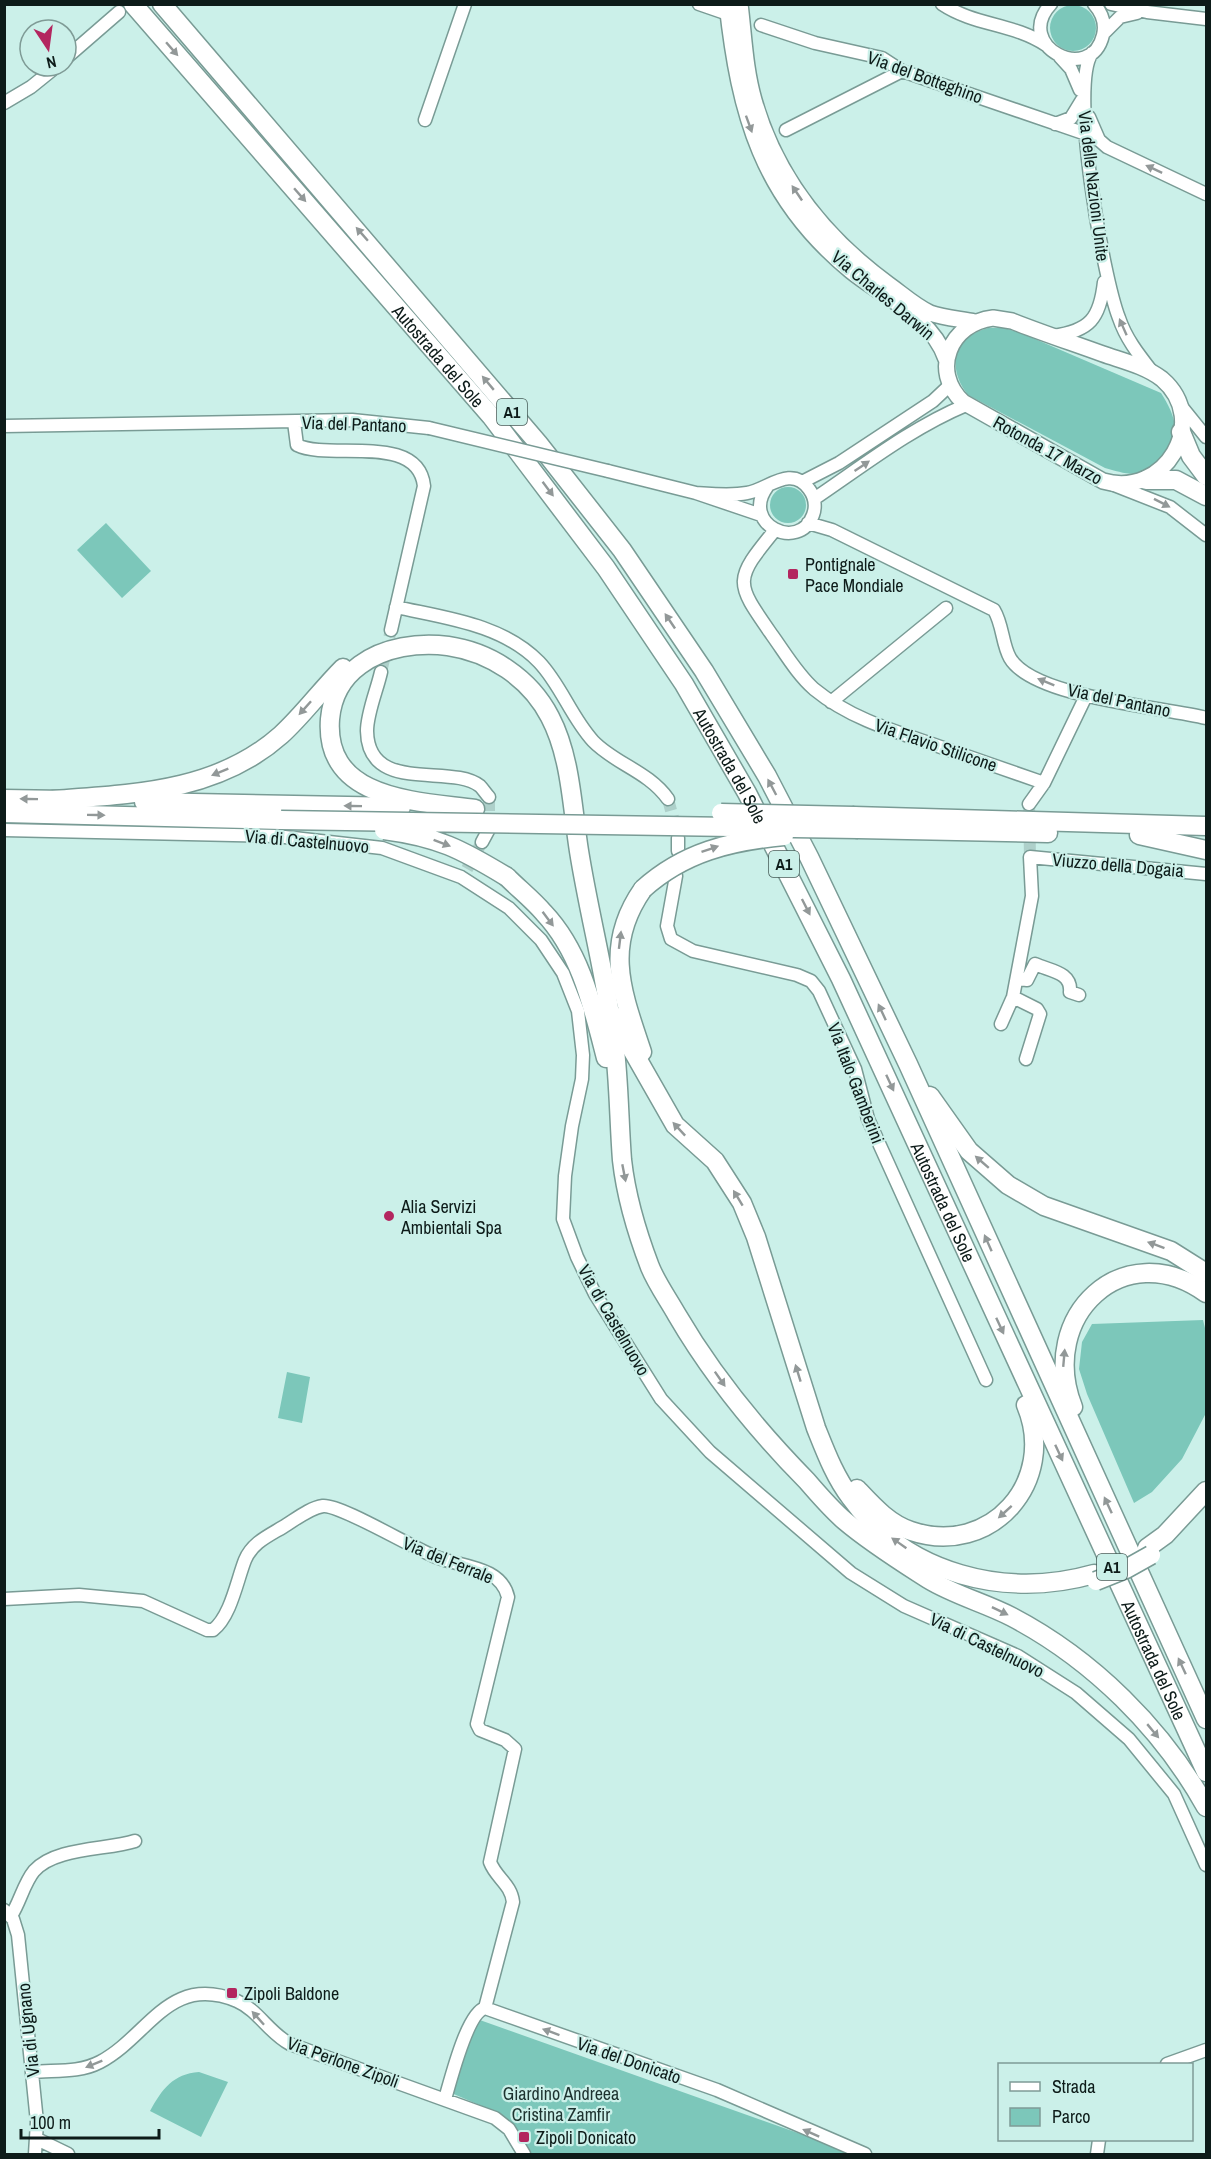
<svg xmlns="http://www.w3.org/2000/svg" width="1211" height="2159" viewBox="0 0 1211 2159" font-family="'Archivo Narrow',sans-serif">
<rect width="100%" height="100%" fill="#cbf0e9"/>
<path fill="#7cc7ba" d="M1050 28a23 23 0 1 1 46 0a23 23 0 1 1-46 0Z
M988 328H1004L1021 333 1161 393C1168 404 1176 418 1175 432 1174 448 1158 469 1142 473 1129 476 1117 471 1105 468L968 395C947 369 952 337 988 328Z
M770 505a18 18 0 1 1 36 0a18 18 0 1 1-36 0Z
M106 523 151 571 122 598 77 550Z
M1203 1320 1206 1332V1413L1182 1459 1152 1492 1134 1503 1087 1394 1079 1369 1082 1342 1092 1324Z
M287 1372 310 1377 302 1423 278 1418Z
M477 2019 857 2154H529L515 2127 491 2110 449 2092Z
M199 2072 228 2082 201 2137 150 2111C162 2089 173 2074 199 2072Z"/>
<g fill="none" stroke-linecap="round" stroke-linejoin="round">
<path stroke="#aed0ca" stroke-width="12" stroke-dasharray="12 6" stroke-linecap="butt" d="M381 672 391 630
M668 799 677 833
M1029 804 1030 857
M489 829V797
M467 869 482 842"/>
<defs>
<path id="minor" d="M699 4 728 14
M942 4C975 26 1013 23 1046 45
M1051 4C1012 46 1091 86 1103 35 1106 23 1102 13 1094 4
M1111 4 1147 12 1206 19
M761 25 815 43 882 58 902 71 1086 134
M1104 33 1120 17 1137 13
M1092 53C1069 86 1103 277 1119 318 1126 339 1139 355 1153 373
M1060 57 1071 69 1080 90
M66 58 119 12
M4 103 31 87 57 66
M1089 117 1099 140 1107 147 1206 194
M425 120 465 4
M1055 124 1071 118 1082 100
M786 130 902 71
M1053 336C1090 331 1100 318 1104 282
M1181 406 1206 437
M294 422 297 445C329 461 418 432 424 486L391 630
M4 426 352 420 429 428
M608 471 696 493 761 515
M802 482 839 463 933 401 950 385
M1114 485 1170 507 1206 535
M696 493C712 494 730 496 747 493 767 490 791 464 809 489 815 497 816 507 813 515 799 553 740 524 767 487
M814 499C863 466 911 428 966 405
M808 523 832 530 994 610C1003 625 1002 644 1010 658 1033 698 1164 707 1206 718
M775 530C733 581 735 582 772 635 785 653 797 674 814 689 848 717 890 730 932 744 969 757 1007 770 1044 783
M396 607C445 618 502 624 539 662 561 685 571 717 593 741 615 764 648 771 668 799
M381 672C377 690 367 713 367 731 368 795 451 763 480 786 483 789 486 794 489 797
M831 702 946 608
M1029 804 1044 783 1086 696
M4 830 276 836 382 848 461 877 509 908 541 940 563 973 578 1011 583 1055 582 1079 572 1126 565 1176 563 1219 577 1257 595 1294 661 1399 710 1452 851 1573 904 1606 1018 1656 1076 1693 1129 1739 1174 1794 1206 1865
M482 842 489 829
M678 851V838
M676 876 667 926 671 939 693 951 797 975 811 981 819 991 855 1069 868 1119 986 1380
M1018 979 1027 980 1035 964C1050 971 1072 972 1070 992L1079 995
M1001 1024 1013 997
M1026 1059 1040 1014 1037 1009 1013 997 1032 896 1030 857 1206 874
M4 1599 79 1595 143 1601 207 1630H213C231 1616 237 1580 245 1560 252 1543 268 1536 283 1527 295 1520 309 1508 323 1506 340 1504 414 1549 436 1557 461 1567 501 1566 508 1597L477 1724 480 1730 505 1740 515 1749 490 1862C496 1878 511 1884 513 1902L485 2008
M4 1910 13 1919 18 1935 37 2122 35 2154
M11 1916C20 1902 24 1883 34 1871 55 1847 107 1850 135 1841
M1167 2064 1206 2050
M33 2072C56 2070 79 2073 100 2062 149 2036 169 1973 237 2001 258 2010 269 2033 290 2044L495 2118 509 2129 524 2154
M445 2099C451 2079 467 2013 485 2008L717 2090 865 2154
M37 2139 68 2154
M1097 2154 1099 2140"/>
<path id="major" d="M727 4C739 114 762 198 851 271 883 297 932 317 946 359
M740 4C744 36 745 69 754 100 776 177 824 237 888 284 902 294 915 306 930 313 944 318 960 319 975 322
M993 318 1012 321C1042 333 1073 343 1103 354 1123 361 1145 366 1162 379 1211 421 1165 499 1103 481L963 402C930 371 950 323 993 318Z"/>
<g id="highway">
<path id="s1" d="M133 4 491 416 606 568 684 684 747 793 841 979 1206 1772"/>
<path d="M162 4 538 443 622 550 704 671 767 776 809 857 908 1064 1206 1719"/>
<path d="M1181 432 1191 456 1206 476"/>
<path d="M1146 480H1176L1206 496"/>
<path d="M4 799 65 800"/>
<path d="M53 800C133 794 217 792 281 735 303 715 321 690 343 668"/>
<path d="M144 802 401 807"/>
<path d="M475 809C418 801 324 801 330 719 332 697 342 678 360 665 384 647 419 642 448 646 490 652 530 678 550 717 571 757 572 807 579 851 589 914 606 977 614 1041 619 1080 619 1121 622 1160 626 1196 637 1233 650 1267 657 1284 668 1299 677 1315 712 1375 758 1431 807 1481 819 1495 831 1509 845 1521 871 1543 900 1561 928 1579 954 1595 985 1603 1012 1617 1092 1659 1162 1728 1206 1807"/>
<path d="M4 813 281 820"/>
<path d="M854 816 1206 826"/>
<path d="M858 829 1048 833"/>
<path d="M1139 835 1206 850"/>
<path d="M507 877C519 889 533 900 544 913 581 952 593 1008 606 1058"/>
<path d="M617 1017 622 1032 675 1125 715 1161 742 1203 756 1237 816 1428C826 1453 835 1477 851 1498 907 1575 1006 1599 1094 1574"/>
<path d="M642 1052C622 992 603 946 643 889"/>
<path d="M930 1096 969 1151 1008 1185 1044 1206 1171 1251 1206 1273"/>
<path d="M1073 1407C1037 1316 1124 1234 1206 1293"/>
<path d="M857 1489C873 1506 889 1524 911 1531 991 1558 1058 1481 1026 1405"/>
<path d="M1147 1548 1165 1535 1206 1491"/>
</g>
</defs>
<use href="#minor" stroke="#799b95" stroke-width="15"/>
<use href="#major" stroke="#799b95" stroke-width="18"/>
<use href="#highway" stroke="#799b95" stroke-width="21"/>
<use href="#minor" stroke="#fff" stroke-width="12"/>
<use href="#major" stroke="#fff" stroke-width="15"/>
<use href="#highway" stroke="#fff" stroke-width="18"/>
<defs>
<path id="minor-bridge" d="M429 428 608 471"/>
<path id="highway-bridge" d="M721 813 854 816
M281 820 858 829
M384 830C438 837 461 849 507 877
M643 889C684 852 731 841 784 836
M1096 1581 1126 1569 1151 1555"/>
</defs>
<use href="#minor-bridge" stroke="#799b95" stroke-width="15" stroke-linecap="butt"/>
<use href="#highway-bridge" stroke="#799b95" stroke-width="21" stroke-linecap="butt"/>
<use href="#minor-bridge" stroke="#fff" stroke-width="12"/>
<use href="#highway-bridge" stroke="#fff" stroke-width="18"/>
</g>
<defs><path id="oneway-solid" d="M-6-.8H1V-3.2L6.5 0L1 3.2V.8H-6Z" transform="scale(1.5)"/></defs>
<g fill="#929898">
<use href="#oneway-solid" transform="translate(172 49) rotate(49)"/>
<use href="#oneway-solid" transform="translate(749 124) rotate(70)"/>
<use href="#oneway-solid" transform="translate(1154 169) rotate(-155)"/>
<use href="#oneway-solid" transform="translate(797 193) rotate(-124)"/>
<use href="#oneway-solid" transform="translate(300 195) rotate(49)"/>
<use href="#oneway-solid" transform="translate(362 234) rotate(-131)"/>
<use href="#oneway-solid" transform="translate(1123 327) rotate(-114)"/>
<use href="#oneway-solid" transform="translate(488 383) rotate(-130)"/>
<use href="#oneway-solid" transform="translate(862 466) rotate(-34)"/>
<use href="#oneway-solid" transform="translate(548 489) rotate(53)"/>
<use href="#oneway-solid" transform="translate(1162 503) rotate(27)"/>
<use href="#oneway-solid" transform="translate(670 621) rotate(-124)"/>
<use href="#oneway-solid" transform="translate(1046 682) rotate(-158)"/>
<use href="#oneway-solid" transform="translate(305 708) rotate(132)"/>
<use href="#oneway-solid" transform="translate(220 772) rotate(158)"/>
<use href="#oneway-solid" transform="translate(772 787) rotate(-118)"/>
<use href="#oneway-solid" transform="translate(29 799) rotate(-179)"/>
<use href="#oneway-solid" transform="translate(353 806) rotate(-179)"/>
<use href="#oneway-solid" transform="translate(96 815) rotate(1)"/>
<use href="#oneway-solid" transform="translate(442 843) rotate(21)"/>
<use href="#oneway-solid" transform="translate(710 849) rotate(-19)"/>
<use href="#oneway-solid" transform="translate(806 907) rotate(63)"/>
<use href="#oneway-solid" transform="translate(548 919) rotate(53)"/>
<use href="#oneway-solid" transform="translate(620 940) rotate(-83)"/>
<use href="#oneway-solid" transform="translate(882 1012) rotate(-115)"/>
<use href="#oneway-solid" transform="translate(890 1083) rotate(65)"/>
<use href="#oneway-solid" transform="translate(679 1129) rotate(-133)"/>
<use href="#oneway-solid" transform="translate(982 1162) rotate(-139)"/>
<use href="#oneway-solid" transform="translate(624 1173) rotate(79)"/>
<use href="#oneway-solid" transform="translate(738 1198) rotate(-121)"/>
<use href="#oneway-solid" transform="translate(988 1243) rotate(-114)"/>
<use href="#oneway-solid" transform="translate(1156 1245) rotate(-160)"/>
<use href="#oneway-solid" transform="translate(1000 1326) rotate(65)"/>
<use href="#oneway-solid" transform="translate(1064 1358) rotate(-85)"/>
<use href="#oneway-solid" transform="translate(798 1373) rotate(-107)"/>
<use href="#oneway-solid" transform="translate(720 1379) rotate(55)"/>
<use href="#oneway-solid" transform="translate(1059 1453) rotate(65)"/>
<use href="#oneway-solid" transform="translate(1108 1505) rotate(-115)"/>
<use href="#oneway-solid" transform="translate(1005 1512) rotate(138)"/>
<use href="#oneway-solid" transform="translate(899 1543) rotate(-145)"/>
<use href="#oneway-solid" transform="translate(1000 1611) rotate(26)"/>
<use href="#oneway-solid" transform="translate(1182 1666) rotate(-115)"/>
<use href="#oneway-solid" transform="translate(1153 1731) rotate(50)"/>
<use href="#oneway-solid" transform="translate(258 2018) rotate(-132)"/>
<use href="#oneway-solid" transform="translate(551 2032) rotate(-160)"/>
<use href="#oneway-solid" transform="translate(94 2064) rotate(158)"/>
<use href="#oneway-solid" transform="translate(811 2133) rotate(-156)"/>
</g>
<g fill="#b3265f" stroke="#cbf0e9" stroke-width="2">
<rect x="787" y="568" width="12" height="12" rx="3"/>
<circle cx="389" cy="1216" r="6"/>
<rect x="226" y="1987" width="12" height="12" rx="3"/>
<rect x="518" y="2131" width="12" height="12" rx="3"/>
</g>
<g text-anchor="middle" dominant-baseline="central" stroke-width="4.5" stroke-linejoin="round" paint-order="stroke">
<g fill="#cbf0e9" stroke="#465b57" stroke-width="1.5">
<rect x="497" y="399" width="30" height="26" rx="4.5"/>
<rect x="769" y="851" width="30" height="26" rx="4.5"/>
<rect x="1097" y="1554" width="30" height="26" rx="4.5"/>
</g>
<g font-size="16" font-weight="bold" fill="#0d1b19">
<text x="512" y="412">A1</text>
<text x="784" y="864">A1</text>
<text x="1112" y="1567">A1</text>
</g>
<g font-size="18" fill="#0d1b19" stroke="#cbf0e9">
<text transform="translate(925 77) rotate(20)">Via del Botteghino</text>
<text transform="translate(1094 186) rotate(83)">Via delle Nazioni Unite</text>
<text transform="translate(883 295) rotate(40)">Via Charles Darwin</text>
<text stroke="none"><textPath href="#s1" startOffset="466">Autostrada del Sole</textPath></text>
<text transform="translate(354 424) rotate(2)">Via del Pantano</text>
<text transform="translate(1048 450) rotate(29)">Rotonda 17 Marzo</text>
<text transform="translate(1119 700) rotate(12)">Via del Pantano</text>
<text transform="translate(936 745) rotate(19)">Via Flavio Stilicone</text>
<text stroke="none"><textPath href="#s1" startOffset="970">Autostrada del Sole</textPath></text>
<text transform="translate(307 841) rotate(5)">Via di Castelnuovo</text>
<text transform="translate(1118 865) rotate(5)">Viuzzo della Dogaia</text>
<text transform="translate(856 1083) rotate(69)">Via Italo Gamberini</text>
<text stroke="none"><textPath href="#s1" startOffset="1456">Autostrada del Sole</textPath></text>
<text transform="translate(614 1320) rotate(60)">Via di Castelnuovo</text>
<text transform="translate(448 1560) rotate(22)">Via del Ferrale</text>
<text transform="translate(987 1645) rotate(26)">Via di Castelnuovo</text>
<text stroke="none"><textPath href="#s1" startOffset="1960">Autostrada del Sole</textPath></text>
<text transform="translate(28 2030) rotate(-96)">Via di Ugnano</text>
<text transform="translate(629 2060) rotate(19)">Via del Donicato</text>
<text transform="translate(343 2062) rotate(20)">Via Perlone Zipoli</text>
</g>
<g font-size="18" fill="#0d1b19" stroke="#cbf0e9" text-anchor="start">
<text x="805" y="564">Pontignale<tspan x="805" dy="21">Pace Mondiale</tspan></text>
<text x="401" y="1206">Alia Servizi<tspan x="401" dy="21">Ambientali Spa</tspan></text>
<text x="244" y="1993">Zipoli Baldone</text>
<text x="536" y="2137">Zipoli Donicato</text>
</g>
<g font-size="18" fill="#1d322f" stroke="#cbf0e9">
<text x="561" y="2093">Giardino Andreea<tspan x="561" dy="21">Cristina Zamfir</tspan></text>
</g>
</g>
<rect width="1211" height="2159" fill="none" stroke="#0d1b19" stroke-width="12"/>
<rect x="998" y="2063" width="195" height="78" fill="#cbf0e9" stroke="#7f9b96" stroke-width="1.5"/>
<rect x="1010" y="2082" width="30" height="9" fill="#ffffff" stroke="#7f9b96" stroke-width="1.5"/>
<text x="1052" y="2093" font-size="18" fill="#0d1b19">Strada</text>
<rect x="1010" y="2108" width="30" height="18" fill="#7cc7ba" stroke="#7f9b96" stroke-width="1.5"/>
<text x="1052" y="2123" font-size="18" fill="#0d1b19">Parco</text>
<g transform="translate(48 48) rotate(167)"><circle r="28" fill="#cbf0e9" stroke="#7f9b96" stroke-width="1.5"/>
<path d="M0-4.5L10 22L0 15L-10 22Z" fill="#b3265f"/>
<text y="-9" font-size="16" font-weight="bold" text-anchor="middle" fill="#0d1b19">N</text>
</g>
<path d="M21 2129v9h138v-9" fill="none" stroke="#0d1b19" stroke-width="3"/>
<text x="30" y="2129" font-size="18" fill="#0d1b19" stroke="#cbf0e9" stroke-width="4.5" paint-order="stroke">100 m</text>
</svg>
